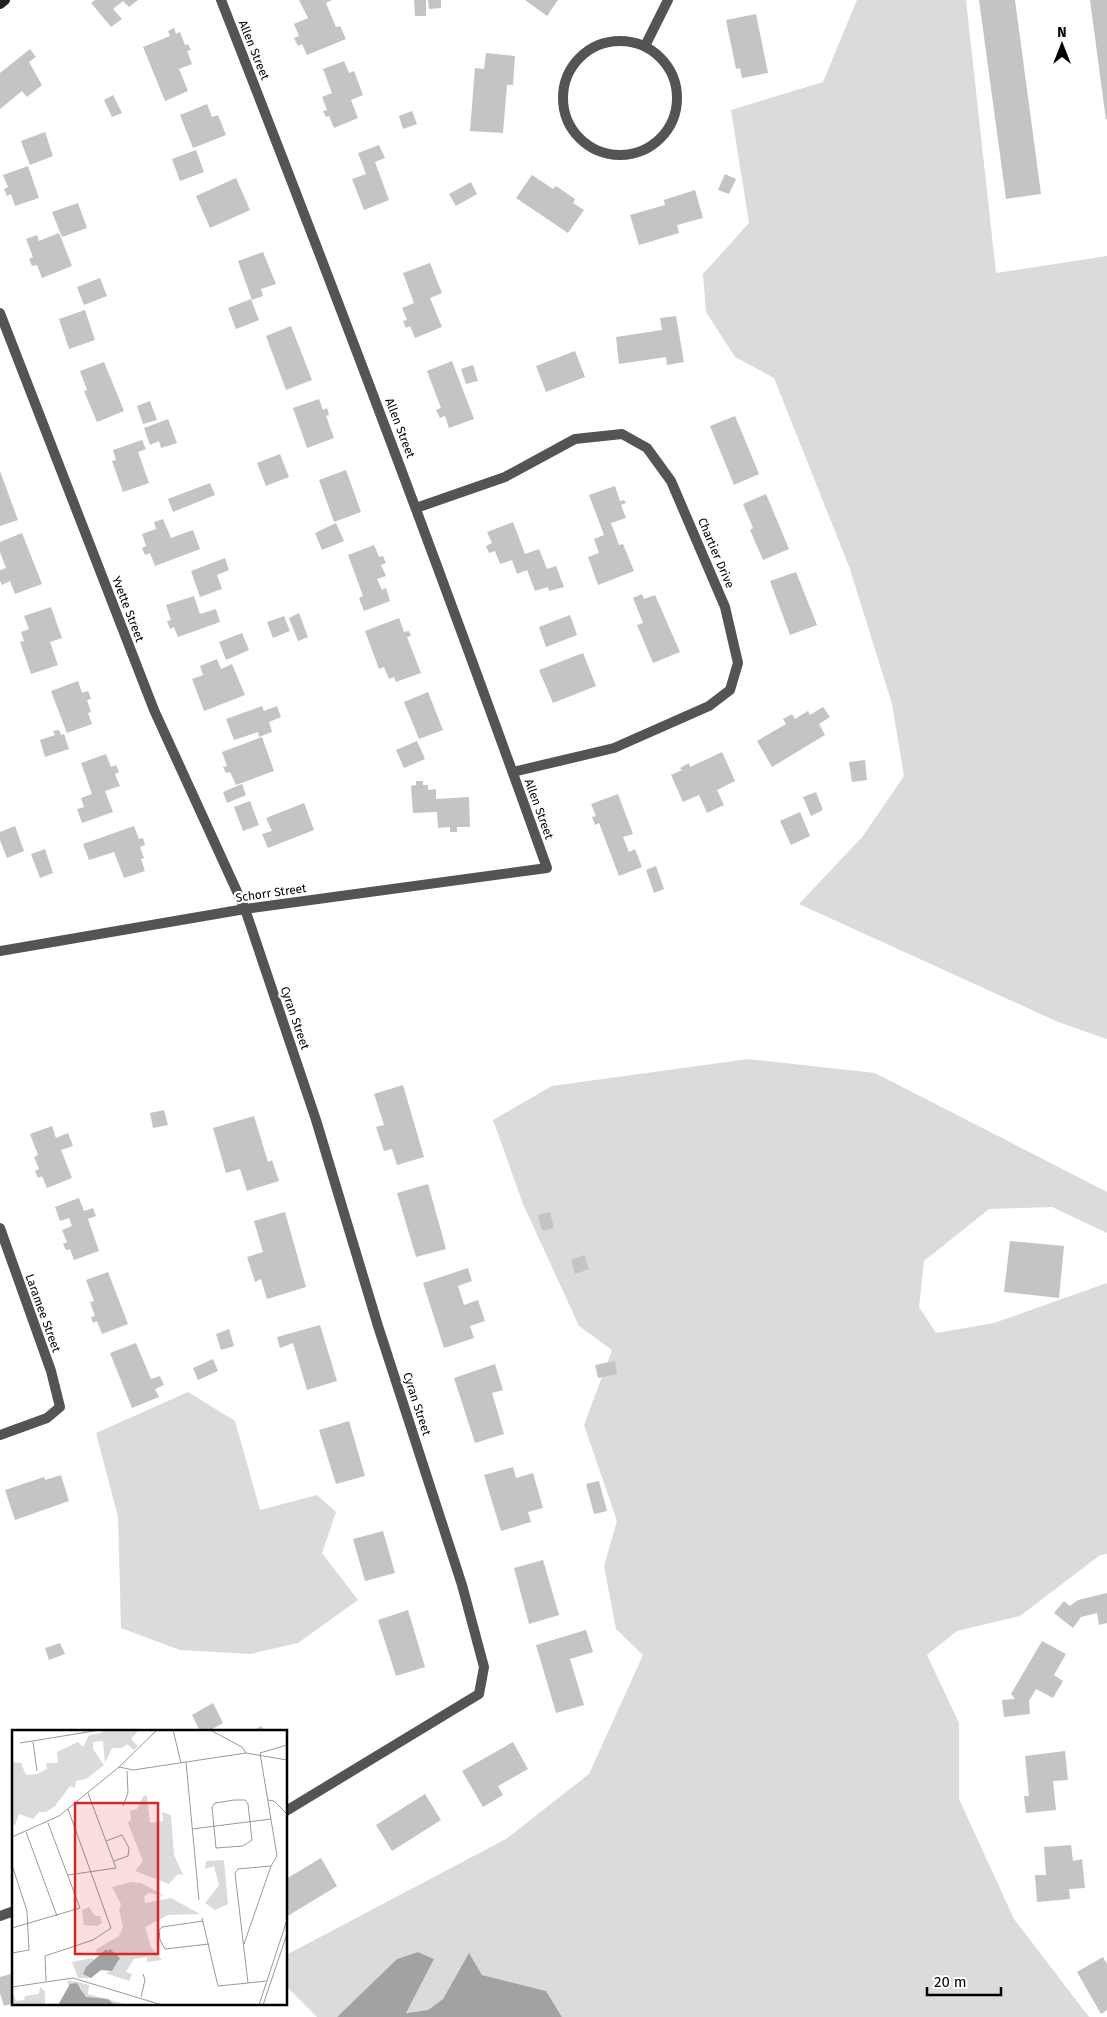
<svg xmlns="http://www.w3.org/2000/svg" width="1107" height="2017" viewBox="0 0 1107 2017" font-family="'Fira Sans',sans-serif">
<rect width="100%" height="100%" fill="#fff"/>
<path fill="#dbdbdb" d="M857 0H966L996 273 1107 256V1039L1058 1022 799 904 863 836 904 776 892 704 850 569 774 378 735 357 706 312 703 274 749 223 731 110 823 82Z
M748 1059 875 1073 1107 1192V1233L1052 1207 989 1209 924 1261 919 1307 936 1333 994 1323 1107 1283V1554L1100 1555 1020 1616 957 1631 927 1655 959 1723V1799L1014 1919 1089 2017H562L546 1991 482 1975 469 1954 443 1999 428 2010 405 2013 434 1959 418 1952 397 1959 337 2017H317L286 1986V1955L506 1839 589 1774 643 1655 616 1629 604 1566 617 1521 584 1425 612 1350 579 1326 523 1204 493 1120 552 1086Z
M188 1392 235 1421 260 1510 317 1495 336 1512 322 1553 358 1600 298 1643 250 1654 180 1650 121 1628 118 1517 96 1433Z"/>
<path fill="#a2a2a2" d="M418 1952 434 1959 406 2013 428 2010 443 1999 469 1953 482 1975 546 1991 562 2017H337L397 1959Z"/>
<path fill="#c4c4c4" d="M95 0H138L129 7 123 1 113 9 122 19 111 27 91 3Z
M299 0H332L326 3 336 27 340 26 346 39 307 55 302 44 298 46 294 38 299 36 294 24 308 18Z
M414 0H426V16H415Z
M428 0H441V8L429 9Z
M525 0H558L547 16Z
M979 0H1015L1041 194 1006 199Z
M1090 0H1107V119L1106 120Z
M756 14 768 73 742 78 740 68 736 69 726 20Z
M174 28 176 34 180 32 185 45 188 44 191 50 187 51 192 64 179 69 188 91 165 101 143 47 170 36 168 31Z
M30 49 36 57 29 62 42 85 27 97 22 91 0 109V73Z
M486 53 515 56 513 85H507L503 133 470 131 475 68 484 69Z
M344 61 349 73 354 71 363 95 351 100 358 118 334 128 329 116 326 117 323 111 327 110 322 97 332 93 323 69Z
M113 95 122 113 112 117 104 100Z
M207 104 212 117 218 115 226 135 193 148 180 115Z
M412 111 417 124 403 129 399 116Z
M45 132 53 156 30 165 21 141Z
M379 145 385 158 375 162 389 200 364 210 352 179 366 174 358 153Z
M196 150 204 172 180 181 172 159Z
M28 166 39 198 15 206 11 194 7 196 4 189 8 187 3 175Z
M725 174 736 179 729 194 718 190Z
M532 175 553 189 556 186 575 199 573 203 584 210 568 233 516 198Z
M236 178 250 210 210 228 196 196Z
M471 182 477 194 456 206 449 194Z
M695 190 703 218 677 225 679 233 639 245 630 215 665 205 664 200Z
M78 203 87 228 62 237 52 212Z
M59 233 72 266 42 278 37 265 32 266 29 259 33 257 26 239 37 235 39 241Z
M263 252 276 284 261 289 263 296 252 300 238 261Z
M430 263 442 293 430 298 442 327 415 338 410 326 406 328 403 321 407 320 402 308 414 303 403 273Z
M100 278 107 296 84 305 77 287Z
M251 299 259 320 236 329 228 308Z
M85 310 95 340 69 349 59 319Z
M676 316 684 362 667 365 666 357 619 364 616 337 662 330 660 318Z
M291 326 312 380 286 390 266 336Z
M575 351 585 377 546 392 536 366Z
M452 361 474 419 449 428 445 416 440 418 436 410 441 408 427 371Z
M104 362 124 411 97 422 84 391 87 390 80 371Z
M473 365 478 381 466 384 461 369Z
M319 399 323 410 327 408 329 415 326 416 334 438 307 448 293 408Z
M150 401 157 420 143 424 137 406Z
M735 416 759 474 734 485 710 426Z
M168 419 177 443 161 448 159 441 150 445 144 428Z
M142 440 146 449 138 452 149 483 123 492 112 461 116 460 113 450Z
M280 454 289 477 266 486 257 463Z
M346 470 361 512 334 522 319 480Z
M0 471 18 520 0 526Z
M210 483 215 495 173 512 168 499Z
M615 486 620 501 624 500 626 503 621 505 626 518 611 523 619 545 623 544 634 571 598 585 588 557 599 553 594 539 604 535 589 495Z
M766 494 789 549 763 560 750 530 753 528 743 504Z
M163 519 171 538 193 530 200 549 155 566 150 553 145 555 142 548 146 546 142 534 156 529 154 522Z
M513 522 525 554 539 549 547 569 556 566 564 587 549 591 548 587 535 591 527 570 517 574 512 560 500 564 495 551 489 553 486 546 492 543 487 532Z
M336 523 344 541 322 550 315 533Z
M22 533 42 584 15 594 10 581 2 585 0 581V570L6 568 0 552V542Z
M374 545 379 557 383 556 386 563 381 565 386 576 377 579 382 590 386 588 390 601 364 611 359 598 363 596 348 555Z
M225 558 229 570 217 575 222 589 200 597 191 571Z
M796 572 817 625 790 635 770 581Z
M642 594 644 599 655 595 680 652 653 663 637 625 643 623 633 598Z
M194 596 200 614 216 609 220 622 178 637 174 627 170 629 167 621 171 620 166 605Z
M51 607 62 638 50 642 58 665 31 674 20 642 24 641 21 632 29 629 24 616Z
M299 613 308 637 298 641 289 618Z
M570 615 577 635 546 647 539 627Z
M284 616 290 631 273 638 267 622Z
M399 618 404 632 409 631 411 636 407 637 421 673 396 682 394 677 389 679 384 667 379 669 365 631Z
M242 633 249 650 226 660 219 642Z
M583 653 596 686 553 703 539 670Z
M217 659 221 669 232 664 245 695 204 711 192 679 203 675 200 666Z
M78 681 82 693 88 691 91 699 87 700 91 712 88 713 92 724 67 733 51 691Z
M428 692 443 730 419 739 404 702Z
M262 706 264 711 277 706 281 717 269 722 272 732 259 737 258 732 234 740 226 719Z
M823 707 830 717 819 724 825 735 772 767 757 741 786 724 783 719 792 714 795 719 808 711 810 715Z
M59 730 61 735 64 734 69 749 45 757 40 740 55 735 53 731Z
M262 737 274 771 236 785 230 772 226 773 223 767 227 766 222 752Z
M417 741 425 759 404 768 396 750Z
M722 752 735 781 717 790 724 805 707 813 699 795 683 802 671 775 682 770 680 768 689 763 690 767Z
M106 754 111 767 116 765 119 772 115 774 120 786 105 791 113 812 82 823 77 809 84 807 81 798 92 794 81 763Z
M865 760 867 780 852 782 849 762Z
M416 781H423V785H428V790L436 789V799L469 797 470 827H457V832H450V827L438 828 437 812 413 813 411 786 416 785Z
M242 784 246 795 227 803 223 792Z
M816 792 823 810 811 816 803 797Z
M618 794 633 834 623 837 629 852 635 849 642 867 619 876 599 823 595 825 592 817 596 816 591 804Z
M250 801 259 825 243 831 234 807Z
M304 803 314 830 268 848 262 834 272 831 266 818Z
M800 812 810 836 791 845 780 821Z
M15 826 24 851 7 858 0 840V832Z
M134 826 139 839 143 838 145 845 140 847 144 858 141 859 145 871 124 878 114 852 89 860 83 844Z
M45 849 53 873 40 878 31 854Z
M656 866 664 889 654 893 646 870Z
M403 1085 424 1157 397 1165 392 1149 384 1151 376 1127 384 1125 374 1094Z
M164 1110 168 1125 153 1128 150 1113Z
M254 1116 268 1162 272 1160 279 1181 247 1191 240 1169 226 1173 213 1128Z
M52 1126 56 1138 68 1133 73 1146 61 1150 72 1178 47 1188 42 1176 38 1178 35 1171 39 1169 34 1157 38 1155 30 1134Z
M428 1184 446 1249 416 1257 397 1193Z
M79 1198 84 1211 93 1208 96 1216 88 1219 99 1251 74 1260 70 1249 66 1250 63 1244 67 1242 62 1230 72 1226 69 1218 60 1221 55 1207Z
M285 1212 306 1287 267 1299 261 1279 255 1282 247 1257 263 1252 254 1221Z
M550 1212 554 1228 542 1231 538 1215Z
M1010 1241 1064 1246 1059 1298 1004 1292Z
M584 1255 589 1269 575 1274 571 1260Z
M468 1268 472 1281 458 1286 464 1305 478 1300 485 1321 470 1326 474 1338 444 1348 423 1283Z
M108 1272 128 1324 102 1334 97 1321 93 1323 91 1317 95 1316 90 1302 94 1301 86 1280Z
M320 1325 337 1381 307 1390 293 1343 280 1348 277 1337Z
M229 1329 234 1346 221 1350 216 1334Z
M136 1343 151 1379 160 1376 164 1385 155 1389 159 1397 132 1408 110 1353Z
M213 1359 218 1371 198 1380 193 1368Z
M615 1361 617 1374 598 1378 595 1365Z
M495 1364 503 1390 492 1393 504 1434 475 1443 454 1378Z
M349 1421 365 1476 336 1484 319 1430Z
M513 1467 516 1478 533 1473 543 1508 528 1512 531 1522 501 1531 484 1475Z
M61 1475 69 1501 15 1520 5 1490 44 1477 45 1480Z
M599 1481 607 1511 594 1514 586 1484Z
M383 1531 395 1573 365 1581 353 1539Z
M543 1560 559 1615 529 1624 514 1568Z
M1107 1593V1623L1099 1625 1097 1613 1081 1617 1073 1628 1054 1613 1064 1601 1070 1606 1078 1600Z
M408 1610 425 1667 396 1676 378 1620Z
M586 1630 593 1652 570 1659 584 1705 556 1713 536 1645Z
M1042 1641 1066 1654 1054 1675 1063 1681 1053 1698 1036 1689 1029 1701 1030 1714 1004 1717 1002 1700 1015 1699 1011 1694Z
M60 1643 65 1654 49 1660 45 1648Z
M213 1703 223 1723 209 1731H200L192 1715Z
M261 1726 264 1731H253Z
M513 1742 528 1769 498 1786 503 1795 483 1807 462 1771Z
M1065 1751 1068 1780 1053 1781 1056 1810 1026 1813 1024 1796H1029L1025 1756Z
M425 1794 441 1820 392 1851 376 1825Z
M1071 1845 1073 1861 1082 1859 1085 1888 1069 1889 1070 1899 1037 1902 1035 1875H1046L1044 1847Z
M321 1858 337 1886 286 1917V1879Z
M1103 1957 1107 1964V2010L1101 2014 1077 1972Z
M14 1973V2003L4 2006 0 1993V1977Z"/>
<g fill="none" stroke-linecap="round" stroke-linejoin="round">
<path stroke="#545454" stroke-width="10" d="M563 98a57 57 0 1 1 114 0a57 57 0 1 1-114 0Z
M645 46 668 0
M0 313 154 710 245 909 316 1120 378 1326 462 1585 484 1667 479 1694 286 1811
M416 508 505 477 575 439 622 434 647 448 671 481 725 607 738 663 730 690 709 706 614 748 513 772
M0 951 245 909 547 868C443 577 334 288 221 0
M0 1228 51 1371 60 1407 47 1418 0 1435
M0 1916 14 1911"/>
<path stroke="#212121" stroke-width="10" d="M0 4 5 0"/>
</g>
<g text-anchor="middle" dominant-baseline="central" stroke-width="4.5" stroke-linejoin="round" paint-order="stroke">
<g font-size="12" fill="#000" stroke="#fff">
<text transform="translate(254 50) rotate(68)">Allen Street</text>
<text transform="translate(400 428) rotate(69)">Allen Street</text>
<text transform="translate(716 553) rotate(67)">Chartier Drive</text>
<text transform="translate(128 609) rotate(69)">Yvette Street</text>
<text transform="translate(539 809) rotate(70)">Allen Street</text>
<text transform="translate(271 893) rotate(-8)">Schorr Street</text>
<text transform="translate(295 1018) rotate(71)">Cyran Street</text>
<text transform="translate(43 1313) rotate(70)">Laramee Street</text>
<text transform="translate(417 1404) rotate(72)">Cyran Street</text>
</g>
</g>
<g transform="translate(12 1730)">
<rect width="275" height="275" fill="#fff"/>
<path d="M90 0H127L119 9 126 16 122 20 115 14 110 18H100L93 33 91 11 81 12V19L92 35 74 49 64 51 63 58 58 56 43 76 34 82H27L21 89 7 84 3 95H0V32L9 33 14 45 25 44 35 39 34 33H46L45 22 66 12 71 17 77 5 90 3ZM132 65 135 66 138 93 151 91 150 82 159 85 162 125 171 145 166 144 157 154 123 141 131 131 116 93 119 89 118 81 125 79ZM212 130 216 174 203 180 193 173 207 155 202 136 193 139 194 131ZM119 152 129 153 153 166 137 163 132 167 133 173 159 168 188 184 156 185 133 197 139 217 150 230 135 232V227L122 229 114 242 120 244 117 251 93 243 100 241 107 230 93 224V220L88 225 83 220 107 206 111 197 107 180 109 174 100 157ZM77 177 83 186H88L90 193 85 196 72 195 70 180ZM80 228 82 230 74 237 71 244 79 248H66L60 232ZM58 250 77 255 76 264 117 275H103L99 271 74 267 68 256H57L55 252ZM28 257 33 261V275H0V260L4 271 12 270 13 266 27 264Z" fill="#dbdbdb"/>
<path d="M98 219 108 228 100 241 89 240 79 248 71 244 74 237 93 220H96L94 224ZM65 253 74 267 96 269 103 275H46L58 254Z" fill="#a2a2a2"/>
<path fill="none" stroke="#999" stroke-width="1" d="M161 0 169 33M198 0 230 17 234 23M21 12 25 41M8 13 88 0M174 32 187 170M107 37 121 40 234 23 275 30M222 70H233L236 74 240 110 231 116 204 118 200 77 203 73ZM256 70 262 71 275 84M111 76 116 63 115 41M180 99 259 89M14 102 45 186M0 107 47 86 107 37 145 0M94 111 110 105 117 118 116 126 102 131M0 135 15 181 17 220 0 223M56 145 104 138 76 63M190 188 206 256 236 253M191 191 150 197 147 200 148 210 153 219 197 214M0 198 68 178 36 93M232 214 259 136 265 126 248 23 275 15M34 251 33 226 81 210 99 198 56 79M254 251 236 253 223 143 226 139 259 136M0 257 61 248 150 275M129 267 133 250 131 244M247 275 275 190M251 275 275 204"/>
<path fill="#d62828" fill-opacity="0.15" stroke="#d62828" stroke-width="2.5" d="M63 73H146V224H63Z"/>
<rect width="275" height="275" fill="none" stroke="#000" stroke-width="2.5"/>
</g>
<g transform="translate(1062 45)" stroke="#ffffff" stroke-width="4" paint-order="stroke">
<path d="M0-4L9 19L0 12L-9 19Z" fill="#000000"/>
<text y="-8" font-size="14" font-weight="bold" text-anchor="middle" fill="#000000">N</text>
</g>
<path d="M927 1987v8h74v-8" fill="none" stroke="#000000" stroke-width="2.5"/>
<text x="934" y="1987" font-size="15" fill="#000000" stroke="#ffffff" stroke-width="4" paint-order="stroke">20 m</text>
</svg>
